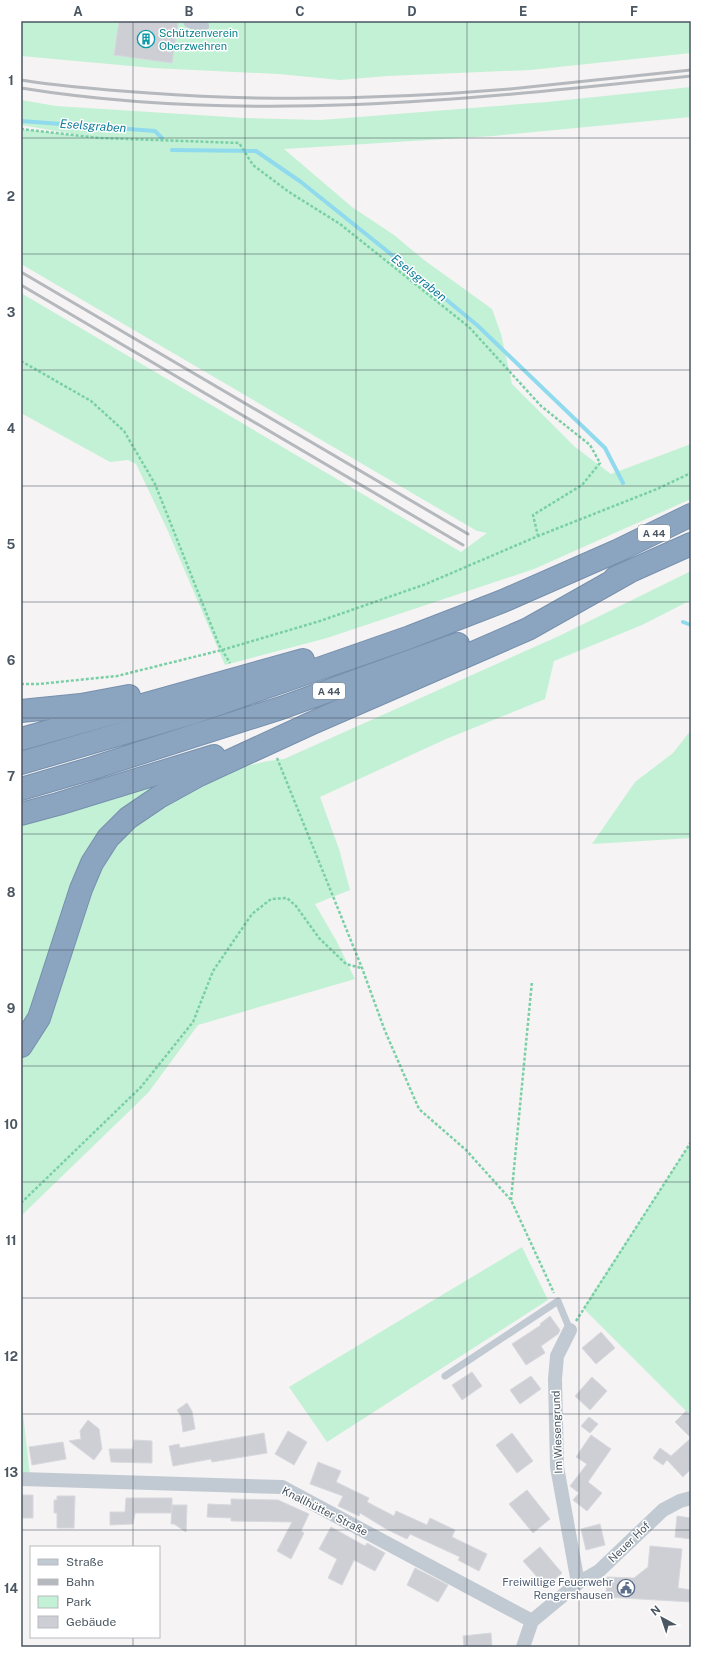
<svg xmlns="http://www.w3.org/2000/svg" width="712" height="1668" viewBox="0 0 712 1668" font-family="'Public Sans',sans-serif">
<rect width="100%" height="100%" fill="#f5f3f3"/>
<path fill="#c3f1d5" d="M21 21H691V53L530 70 387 76 340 80 279 74 153 68 21 56Z
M691 87V117L493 136 284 149 352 207 394 235 424 260 492 309 501 334 512 384 575 447 611 474 691 444V499L534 569 327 638 225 665 167 529 136 464 128 460 110 462 21 413V293L461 552 487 533 477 531 21 264V129L91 137 21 125V100L56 106 244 118 321 120 547 102Z
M691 571V600L642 625 554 661 545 699 446 739 320 797 339 849 350 890 315 904 337 942 355 979 198 1025 148 1093 21 1216V1060L31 1050 21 1041V822L149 788 268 761 284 759 559 636Z
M691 730V838L592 844 635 782 673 753Z
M691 1142V1416L583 1308Z
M522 1247 548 1300 327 1442 289 1387Z
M21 1395V1396L30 1476H21Z"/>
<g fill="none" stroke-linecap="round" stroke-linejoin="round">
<path stroke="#90daee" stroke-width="4" d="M21 121 155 131 162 138
M172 150 256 151 301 182 397 259 477 325 605 448 623 483
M683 622 691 625"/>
</g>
<path fill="#cdcfd5" stroke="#d7d9de" d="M119 21H160L178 23 172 63 114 55Z
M550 1316 560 1330 558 1334 541 1346 545 1353 526 1365 512 1344 541 1325 540 1324Z
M601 1332 615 1348 596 1364 582 1348Z
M472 1372 482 1386 462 1400 452 1385Z
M531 1376 541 1389 520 1404 510 1390Z
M592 1377 607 1391 590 1410 575 1396Z
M187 1403 192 1411 195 1429 183 1432 181 1416 177 1410Z
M686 1411 691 1415V1469L683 1477 667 1460 663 1465 653 1458 660 1448 671 1456 670 1457 691 1438 675 1422Z
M589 1417 598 1424 590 1433 581 1426Z
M88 1420 99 1429 102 1449 94 1460 69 1441 81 1439 80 1431Z
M288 1431 307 1442 294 1465 275 1454Z
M264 1433 267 1453 212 1462 211 1459 173 1466 169 1446 179 1444 180 1448Z
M512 1433 533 1461 517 1473 496 1445Z
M591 1435 611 1449 588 1482 602 1493 587 1511 573 1500 579 1493 570 1486 587 1464 576 1457Z
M134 1440 152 1441V1463L111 1462 109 1449H133Z
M63 1442 66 1459 32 1465 29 1447Z
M318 1462 341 1471 336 1482 369 1498 367 1502 394 1516 396 1511 427 1525 430 1518 455 1530 452 1537 487 1554 479 1571 458 1560 460 1557 410 1534 407 1539 388 1530 360 1513 359 1516 338 1506 343 1496 310 1484Z
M527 1490 550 1519 533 1533 509 1504Z
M21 1495H33V1518H21Z
M57 1496H75L74 1528H57V1513H54V1500H57Z
M126 1498H172V1505H187L186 1532 174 1524H171L172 1506 171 1513H135L133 1524 110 1525V1512H125Z
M231 1499 278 1500 309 1514 301 1531 304 1533 291 1559 277 1551 292 1522 231 1521V1518L207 1517 208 1504 231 1505Z
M677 1516 691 1518V1539L675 1537Z
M600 1524 605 1545 586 1550 581 1529Z
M331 1527 365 1546 367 1543 385 1553 375 1571 354 1560 342 1585 328 1578 337 1559 319 1549Z
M650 1546 682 1549 678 1588 691 1590V1602L606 1597 607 1577 634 1578 648 1567Z
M540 1547 562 1573 546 1587 523 1561Z
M415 1568 448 1585 438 1602 407 1585Z
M491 1633 492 1647H464L463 1636Z"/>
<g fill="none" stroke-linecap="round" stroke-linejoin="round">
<defs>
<path id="highway" d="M615 578 691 544
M21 711 81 705 129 696
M21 739 303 660
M21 763 189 714 410 637 503 601 617 551 691 515
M21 789 93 768 281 708 458 644
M21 814 58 804 214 756
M21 1046 39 1018 81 889 92 863 108 838 128 818 159 797 199 775 312 723 528 629 629 572"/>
</defs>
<use href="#highway" stroke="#7690ad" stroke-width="24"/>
<path stroke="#7ad0a6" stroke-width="2.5" stroke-dasharray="3 2" stroke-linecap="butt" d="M21 129 99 138 239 143 253 165 289 192 340 224 469 327 541 406 590 445 600 463 582 485 533 515 538 536
M21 361 91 401 124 431 155 484 219 645 230 663
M21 684H38L117 676 222 650 320 621 426 584 538 536 657 489 691 473
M277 758 362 968 385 1031 419 1109 466 1150 511 1200 554 1293
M511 1200 532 981
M21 1203 141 1087 193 1022 213 971 252 914 271 899 287 898 296 906 319 938 346 964 361 968
M576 1321 691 1142"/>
<path stroke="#c1cad2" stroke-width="7" d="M445 1376 558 1301 570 1330"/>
<path stroke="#c1cad2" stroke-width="14" d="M190 21 202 26
M570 1330 557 1356 555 1379 557 1467 578 1583
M21 1479 282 1487 532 1621
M532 1621 578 1583 599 1571 663 1510 680 1501 691 1498
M523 1647 532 1621"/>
<use href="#highway" stroke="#8ba5c1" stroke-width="22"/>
<path stroke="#b5b8bd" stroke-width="3" d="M21 80C63 87 106 90 149 93 269 102 390 99 510 89 570 83 631 76 691 70
M21 88C244 124 468 100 691 76
M21 272 468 534
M21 285 463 545"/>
</g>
<path fill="none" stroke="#4a5661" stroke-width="1" stroke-opacity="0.55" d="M133 21V1547M245 21V1647M356 21V1647M467 21V1647M579 21V1647M21 138H691M21 254H691M21 370H691M21 486H691M21 602H691M21 718H691M21 834H691M21 950H691M21 1066H691M21 1182H691M21 1298H691M21 1414H691M21 1530H691M133 1637V1647"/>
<defs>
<symbol id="building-ring" viewBox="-11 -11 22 22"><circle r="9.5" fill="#fff" stroke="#0f9aa8" stroke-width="1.5"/><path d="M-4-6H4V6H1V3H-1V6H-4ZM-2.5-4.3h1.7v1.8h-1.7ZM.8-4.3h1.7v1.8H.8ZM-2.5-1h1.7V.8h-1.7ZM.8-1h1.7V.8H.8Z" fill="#0f9aa8"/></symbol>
<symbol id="civic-ring" viewBox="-11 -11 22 22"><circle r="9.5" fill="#fff" stroke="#5c6f8a" stroke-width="1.5"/><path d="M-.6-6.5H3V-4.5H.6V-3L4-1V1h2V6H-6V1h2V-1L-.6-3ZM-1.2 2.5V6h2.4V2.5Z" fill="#5c6f8a"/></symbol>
</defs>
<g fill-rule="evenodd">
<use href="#building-ring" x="136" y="29" width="20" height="20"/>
<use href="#civic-ring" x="616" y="1578" width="20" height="20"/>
</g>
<g text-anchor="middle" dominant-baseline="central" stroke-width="3" stroke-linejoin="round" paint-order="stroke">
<g fill="#fff" stroke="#808990" stroke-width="1">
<rect x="638" y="525" width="32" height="16" rx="3"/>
<rect x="313" y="683" width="32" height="16" rx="3"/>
</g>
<g font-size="10" font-weight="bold" fill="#4a5661">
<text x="654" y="533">A 44</text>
<text x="329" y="691">A 44</text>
</g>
<g font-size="11" fill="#0d838f" stroke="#fff" text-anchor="start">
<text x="159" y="33">Schützenverein<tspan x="159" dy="13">Oberzwehren</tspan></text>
</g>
<g font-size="11" fill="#4a5661" stroke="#fff">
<text transform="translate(557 1432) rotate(-92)">Im Wiesengrund</text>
<text transform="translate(325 1511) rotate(27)">Knallhütter Straße</text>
<text transform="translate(629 1542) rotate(-44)">Neuer Hof</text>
</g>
<g font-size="11" fill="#4e5e75" stroke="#fff" text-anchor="end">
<text x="613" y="1582">Freiwillige Feuerwehr<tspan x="613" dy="13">Rengershausen</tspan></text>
</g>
<g font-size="12" font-style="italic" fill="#0c7c9b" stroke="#fff">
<text transform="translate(93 126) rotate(4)">Eselsgraben</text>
<text transform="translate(419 278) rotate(39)">Eselsgraben</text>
</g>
</g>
<rect width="712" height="1668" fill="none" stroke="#ffffff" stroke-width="44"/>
<rect x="30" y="1546" width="130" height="92" fill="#ffffff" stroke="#b7bbc0"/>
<rect x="38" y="1559" width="20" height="6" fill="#c1cad2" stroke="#b7bbc0"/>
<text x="66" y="1566" font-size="12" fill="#4a5661">Straße</text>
<rect x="38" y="1579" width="20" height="6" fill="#b5b8bd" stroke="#b7bbc0"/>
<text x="66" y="1586" font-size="12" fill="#4a5661">Bahn</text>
<rect x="38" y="1596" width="20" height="12" fill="#c3f1d5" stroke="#b7bbc0"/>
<text x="66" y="1606" font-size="12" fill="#4a5661">Park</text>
<rect x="38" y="1616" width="20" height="12" fill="#cdcfd5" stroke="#b7bbc0"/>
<text x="66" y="1626" font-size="12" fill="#4a5661">Gebäude</text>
<g transform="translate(662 1618) rotate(320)" stroke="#ffffff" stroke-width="3" paint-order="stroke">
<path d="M0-3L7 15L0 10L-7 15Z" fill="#4a5661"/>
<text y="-6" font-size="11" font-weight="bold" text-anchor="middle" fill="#4a5661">N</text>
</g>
<rect x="22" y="22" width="668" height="1624" fill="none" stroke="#4a5661" stroke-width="1.5"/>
<g font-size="13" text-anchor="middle" font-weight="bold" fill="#4a5661">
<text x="78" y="16">A</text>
<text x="189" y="16">B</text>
<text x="300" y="16">C</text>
<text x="412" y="16">D</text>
<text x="523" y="16">E</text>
<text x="634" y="16">F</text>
<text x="11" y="85">1</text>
<text x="11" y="201">2</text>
<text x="11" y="317">3</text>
<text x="11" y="433">4</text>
<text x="11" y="549">5</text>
<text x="11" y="665">6</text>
<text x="11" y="781">7</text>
<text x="11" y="897">8</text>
<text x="11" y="1013">9</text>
<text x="11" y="1129">10</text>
<text x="11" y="1245">11</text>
<text x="11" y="1361">12</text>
<text x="11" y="1477">13</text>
<text x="11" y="1593">14</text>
</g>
</svg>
